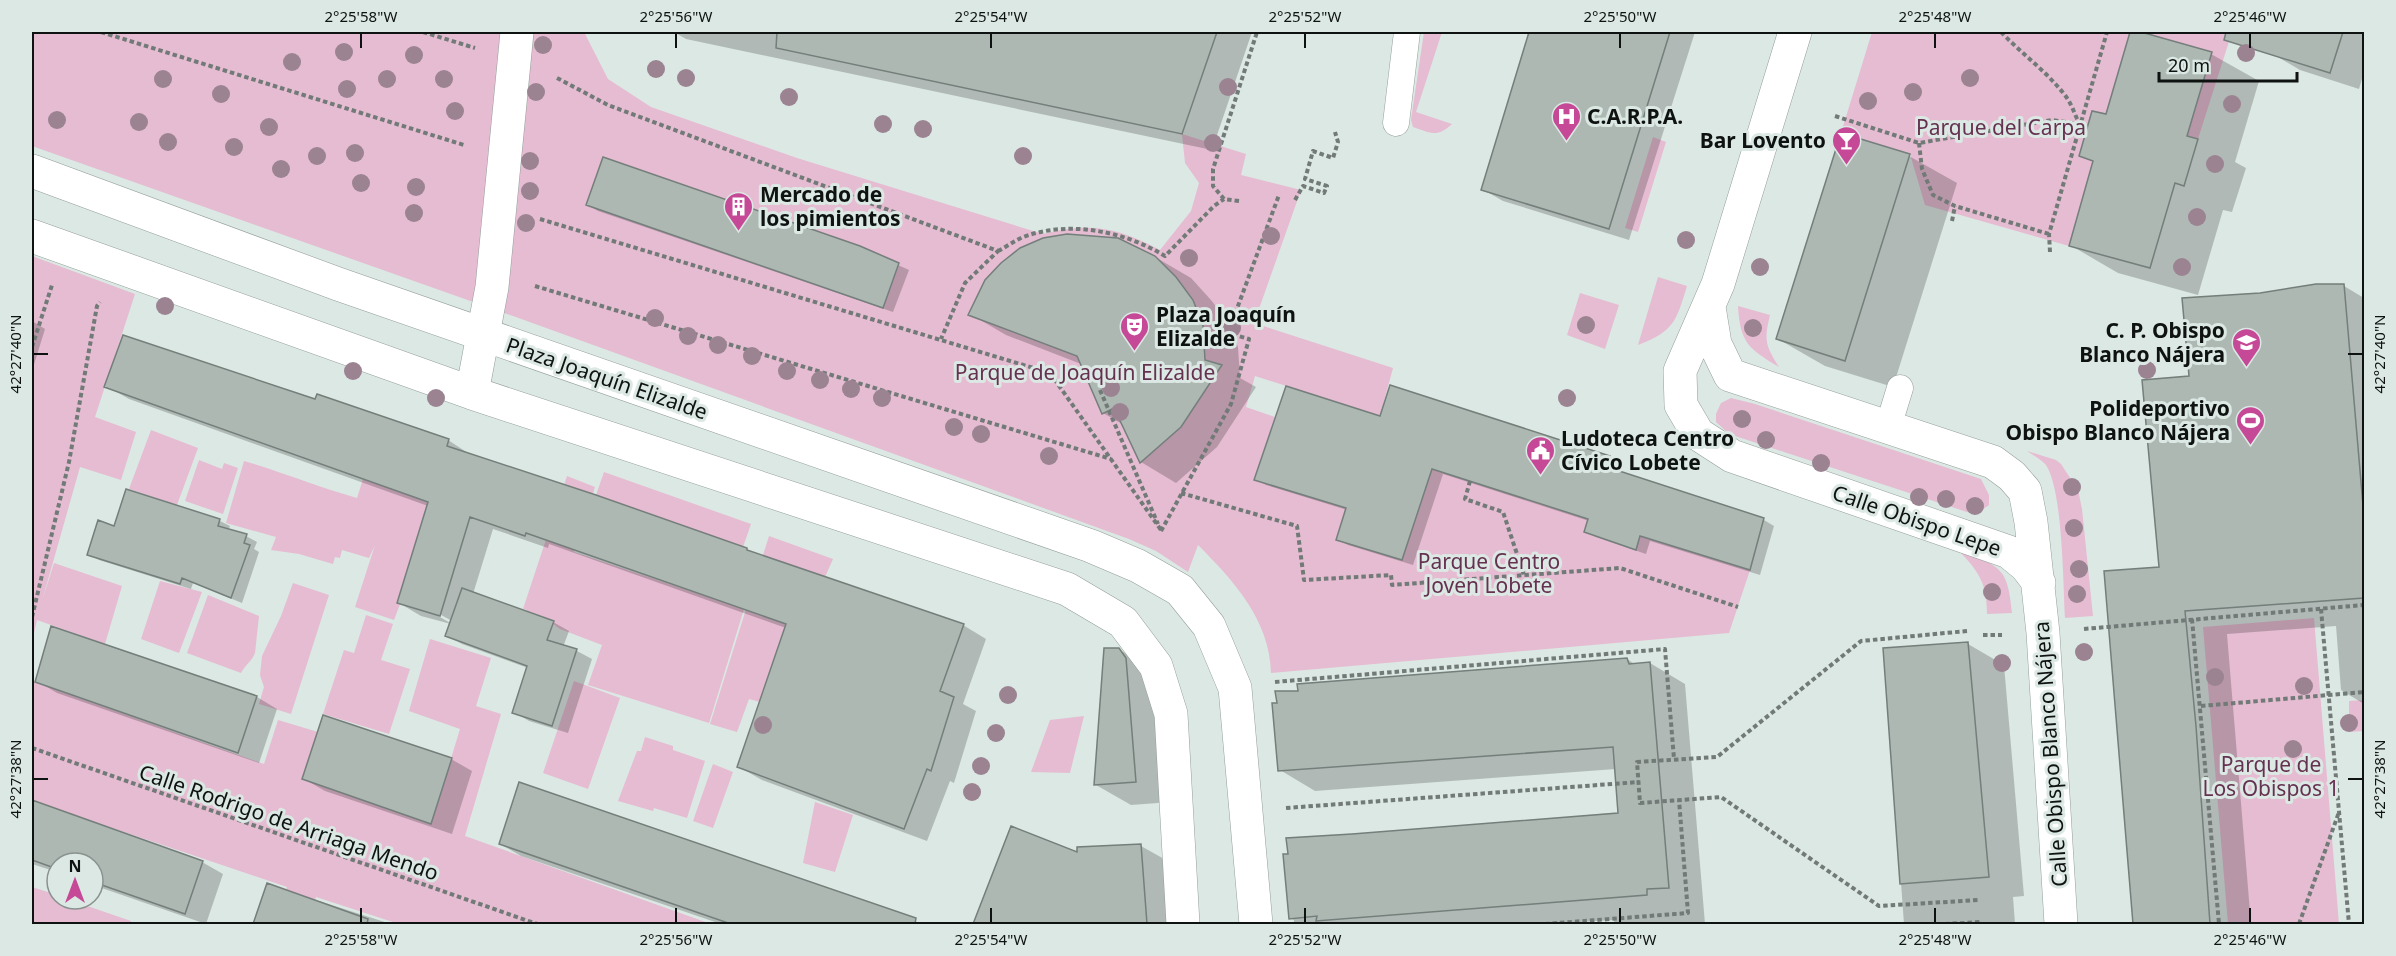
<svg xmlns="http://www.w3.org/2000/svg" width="2396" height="956" viewBox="0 0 2396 956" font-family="'Noto Sans',sans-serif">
<rect width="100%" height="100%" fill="#dce8e3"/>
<path fill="#e5bcd2" d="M32 32H584L608 79 651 107 797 158 1043 234C1090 222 1117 227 1160 250L1191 211 1199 183 1185 163 1182 134 1246 154 1241 175 1301 190 1254 323 1393 368 1380 416 1255 376 1246 407 1275 417 1254 480 1346 508 1336 540 1402 560 1432 469 1588 519 1584 532 1635 550 1640 536 1750 570 1729 633 1271 673C1270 620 1233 580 1198 545L1188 572 1156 551 1129 539 513 316 32 146Z
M1424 32H1442L1416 112 1452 124C1437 138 1431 133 1413 127L1411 120Z
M1872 32H2130L2069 246 1925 205 1910 154 1841 133Z
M2141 32H2232L2198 139 2187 136 2211 52Z
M1653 137 1666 142 1638 232 1625 228Z
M32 256 135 294 95 417 136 432 121 480 80 467 42 601 54 563 122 586 105 644 37 620 32 641Z
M1658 277 1687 286C1676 322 1674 331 1638 345Z
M1580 293 1619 305 1605 349 1567 335Z
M1738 306 1770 315C1764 340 1765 345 1779 367 1749 349 1740 343 1738 306Z
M1731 398 1755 404 1981 479 1989 495V505L1979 512H1967L1729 434 1716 422V414L1721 403Z
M151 430 198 448 177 505 129 489Z
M2027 451 2056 460 2061 464 2078 490 2082 509 2093 616 2065 618C2063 584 2063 491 2046 465 2042 460 2033 455 2027 451Z
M199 460 222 469 224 463 238 468 223 514 185 501Z
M244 461C282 472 318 487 357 498L363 479 469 516 411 559 397 602 400 604 394 620 355 607 375 545 369 558 342 550 340 558 335 557 333 564 299 554 271 550 276 537 226 523Z
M604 472 751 524 743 547 596 495Z
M567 476 595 487 574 552 744 609 709 723 588 685 602 645 560 629 542 616 526 614 527 610 523 609Z
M769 536 833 559 825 577 803 570 760 702 749 699 737 732 710 724Z
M1961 553C2002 565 2008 570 2012 613L1987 614C1987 585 1980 573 1961 553Z
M160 581 202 592 179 653 141 639Z
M293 583 329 595 291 714 259 704 264 687 260 675 262 656 281 616Z
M208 595 259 616 255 653C252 661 245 665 241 673L187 653Z
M366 615 393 624 381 660 410 669 389 734 323 714 344 650 354 653Z
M2314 618 2339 924H2228L2203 627Z
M430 639 491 658 476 706 501 714 465 836 711 924H399L316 897 308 924H276L287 887 32 801V681L264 764 278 720 318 732 431 824 460 729 409 711Z
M574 681 620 698 588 789 543 773Z
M2364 700V731L2349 732V701Z
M1084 716 1070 773 1031 772 1050 720Z
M645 737 673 746V750L705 761 687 818 654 808 653 811 618 801 637 751H641Z
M713 764 733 772 713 828 693 821Z
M815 802 853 815 835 872 803 863Z
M32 887 57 895V899H67L131 921 130 924H32Z"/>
<path fill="#0003" fill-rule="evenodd" d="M674 32H1252L1212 150 686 39Z
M1531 32H1695L1629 240 1503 201 1482 189Z
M2132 32 2211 54 2259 81 2235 162 2246 168 2232 212 2223 210 2198 295 2118 273 2070 245 2094 162 2081 155 2107 116Z
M2277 32H2364V72L2359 89 2300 70 2271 53Z
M1909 156 1957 183 1893 387 1825 366 1778 339Z
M588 205 860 248 909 270 893 312 598 211Z
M1067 235 1117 240 1155 257 1191 278 1211 300 1228 322 1238 347 1240 378 1256 387 1217 447 1176 483 1141 462 1124 425 1103 413 1081 364 1006 335 970 314Z
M2344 286 2364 298V704L2341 690 2336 626 2227 634 2251 924H2134L2106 573 2161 568 2191 378 2260 294Z
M32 321 45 329 32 371Z
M106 386 316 401 448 440 471 455 963 625 986 639 963 704 976 711 954 783 950 781 927 841 762 780 739 767 786 628 549 544 548 548 493 529 473 594 553 622 569 631 563 647 577 651 592 659 568 733 529 721 514 712 528 668 462 644 447 636 451 624 421 616 399 603 428 506 129 399ZM434 611 452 621V624L433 613Z
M1381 418 1610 457 1620 463 1617 472 1764 520 1774 526 1760 575 1650 541 1646 554 1596 537 1586 531 1589 521 1443 474 1413 565 1348 545 1338 539 1347 510 1266 485 1256 479Z
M127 491 220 521 230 526 228 531 246 536 257 542 254 549 259 552 242 603 193 583 191 589 99 560 88 554 115 527Z
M1968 644 2004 665 2024 896 2013 897 2015 924H1904L1884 649Z
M1118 649 1155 670 1171 802 1131 805 1096 785Z
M1627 659 1636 665 1650 663 1685 684 1705 924H1614V920L1546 924H1294V920L1290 918 1619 814 1616 769 1315 791 1280 770 1278 704 1299 692Z
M37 681 257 697 277 709 259 763 57 693Z
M451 759 472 771 452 834 325 791 304 779Z
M32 801 202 862 223 874 206 924 93 885V863H57V872L32 864Z
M500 844 913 924H721L521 856Z
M1141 846 1173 864 1178 924H975L983 901 1078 854Z
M268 885 318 903 319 901 391 924H255Z"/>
<path fill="#adb8b3" stroke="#747e7a" stroke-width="1.5" d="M777 32H1217L1182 134 776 48Z
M1529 32H1670L1609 229 1481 190Z
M2130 32H2141L2212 52 2187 136 2198 139 2184 186 2175 183 2150 268 2069 246 2093 161 2079 156 2092 111 2106 114Z
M2226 32H2343L2330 73 2224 40Z
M1841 133 1910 154 1845 361 1776 339Z
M603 157 860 246 899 263 883 308 586 205Z
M1067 234 1118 238 1155 256 1176 277 1193 300 1203 326 1205 360 1222 365 1181 427 1140 463 1114 408 1102 414 1077 356 968 315 985 280 1001 263 1020 248 1043 238Z
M2316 284H2344L2364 517V598L2185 611 2196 726 2210 924H2133L2104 571 2159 567 2142 380 2189 376 2182 298 2260 293Z
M123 335 315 399 317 394 449 439 447 446 596 495 747 548V550L964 624 940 691 954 697 931 771 927 769 904 829 737 767 786 624 526 533 525 536 470 517 440 616 397 603 428 502 104 387Z
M1390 385 1610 456 1607 467 1764 518 1750 570 1640 536 1636 550 1584 532 1588 519 1432 469 1402 560 1336 540 1346 508 1254 480 1286 386 1380 416Z
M126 489 220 519 218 526 247 534 244 543 250 545 231 598 182 578 180 584 87 555 98 520 114 526Z
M462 588 554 621 547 640 577 649 552 726 512 713 527 666 445 636Z
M51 626 257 696 238 753 35 682Z
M1968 642 1989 877 1900 884 1883 648Z
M1104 648H1119L1126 658 1136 782 1094 785Z
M1627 658 1629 664 1650 662 1669 888 1647 889V895L1316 921 1317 916 1289 919 1283 854H1288L1286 838 1352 834 1618 813 1613 747 1278 771 1272 703H1277L1275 691H1298L1297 684Z
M323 715 452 758 431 824 302 779Z
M519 782 916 918 915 924H731L499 844Z
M32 800 203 861 185 914 93 882V863H57V869L32 860Z
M1011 826 1077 852V847L1141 844 1147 924H973Z
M267 883 368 919 367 924H253Z"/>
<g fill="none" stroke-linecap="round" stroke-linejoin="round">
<defs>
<path id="service" d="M1396 123 1407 32
M1888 427 1900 388"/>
<path id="minor" d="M1795 32 1718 284 1680 371 1681 405 1698 434 1732 456 2009 552 2026 566 2039 583
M32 171 338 284 1091 546 1138 566 1180 590 1209 626 1235 688 1256 924
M32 236 472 393 1067 589 1123 622 1156 666 1171 714 1183 924
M1709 307 1715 344 1730 375 1993 462 2012 476 2025 491 2031 522 2043 633 2061 924
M472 393 492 287 517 32"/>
</defs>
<use href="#service" stroke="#949f9a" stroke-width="27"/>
<use href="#minor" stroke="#949f9a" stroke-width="34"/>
<path stroke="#727a77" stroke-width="4" stroke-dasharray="4.5 3" stroke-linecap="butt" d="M101 32 464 145
M423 32 475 48
M2001 32C2021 53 2046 71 2064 94 2071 102 2074 113 2079 123
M557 78 608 105 998 251 965 283 941 339
M1835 116 1919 143 2052 120 2079 124
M1919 143 1922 169 1933 195 1955 206 2049 234
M1295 200 1303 186 1324 193 1327 186 1305 179 1313 151 1333 158 1338 142 1335 132
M1239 201 1224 199 1213 186V169L1257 32
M540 219 1050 373 1161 530
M1952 221 1955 206
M998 251C1006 247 1014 241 1023 237 1069 220 1124 231 1165 256L1214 206 1224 199
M2050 252 2049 234 2107 32
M535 286 1111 459
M32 347 52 285
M1100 390 1158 524
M1470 481 1465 499 1503 512 1524 575
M1181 493 1297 526 1304 580 1391 575 1392 585 1620 568 1738 607
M1161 531 1231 404 1249 339 1228 333 1279 195
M2321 609 2349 924
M32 617 69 462 97 306 100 302
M2192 619 2219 924
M2084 629 2364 605
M1967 631 1861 641 1717 757 1637 762 1640 803 1721 797 1879 906 1979 900
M1983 635H2002
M1275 682 1665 649 1674 759
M2201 706 2364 692
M32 748 537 924
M1286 808 1639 782
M1545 924 1688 913 1679 800
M1945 924 1981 922
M2299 924 2339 812"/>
<use href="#service" stroke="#fff" stroke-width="26"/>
<use href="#minor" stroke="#fff" stroke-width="33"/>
</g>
<g fill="#9b8392">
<circle cx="543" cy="45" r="9"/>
<circle cx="344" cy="52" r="9"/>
<circle cx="2246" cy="53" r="9"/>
<circle cx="414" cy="55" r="9"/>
<circle cx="292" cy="62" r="9"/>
<circle cx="656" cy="69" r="9"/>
<circle cx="686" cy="78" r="9"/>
<circle cx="1970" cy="78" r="9"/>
<circle cx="163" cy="79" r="9"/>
<circle cx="387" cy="79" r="9"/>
<circle cx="444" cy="79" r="9"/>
<circle cx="1228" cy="87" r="9"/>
<circle cx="347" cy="89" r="9"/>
<circle cx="536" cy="92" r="9"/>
<circle cx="1913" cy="92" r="9"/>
<circle cx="221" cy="94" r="9"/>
<circle cx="789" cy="97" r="9"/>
<circle cx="1868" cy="101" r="9"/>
<circle cx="2232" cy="104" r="9"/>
<circle cx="455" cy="111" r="9"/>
<circle cx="57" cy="120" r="9"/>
<circle cx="139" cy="122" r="9"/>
<circle cx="883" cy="124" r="9"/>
<circle cx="269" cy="127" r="9"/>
<circle cx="923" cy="129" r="9"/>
<circle cx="168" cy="142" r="9"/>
<circle cx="1213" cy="143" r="9"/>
<circle cx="234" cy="147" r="9"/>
<circle cx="355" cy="153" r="9"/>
<circle cx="317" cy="156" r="9"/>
<circle cx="1023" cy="156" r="9"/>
<circle cx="530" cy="161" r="9"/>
<circle cx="2215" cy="164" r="9"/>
<circle cx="281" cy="169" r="9"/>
<circle cx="361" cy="183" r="9"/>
<circle cx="416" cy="187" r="9"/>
<circle cx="530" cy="191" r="9"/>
<circle cx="414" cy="213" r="9"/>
<circle cx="2197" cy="217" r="9"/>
<circle cx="526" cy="223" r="9"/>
<circle cx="1271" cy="236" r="9"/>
<circle cx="1686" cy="240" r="9"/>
<circle cx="1189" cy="258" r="9"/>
<circle cx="1760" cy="267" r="9"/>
<circle cx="2182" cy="267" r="9"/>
<circle cx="165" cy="306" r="9"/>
<circle cx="655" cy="318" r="9"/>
<circle cx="1586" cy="325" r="9"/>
<circle cx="1232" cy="328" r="9"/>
<circle cx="1753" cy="328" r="9"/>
<circle cx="688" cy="336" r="9"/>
<circle cx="718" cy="345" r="9"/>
<circle cx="752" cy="356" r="9"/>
<circle cx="2147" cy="370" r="9"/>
<circle cx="353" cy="371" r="9"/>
<circle cx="787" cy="371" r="9"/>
<circle cx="820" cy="380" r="9"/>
<circle cx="1111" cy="388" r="9"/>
<circle cx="851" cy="389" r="9"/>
<circle cx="436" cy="398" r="9"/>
<circle cx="882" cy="398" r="9"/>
<circle cx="1567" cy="398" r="9"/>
<circle cx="1120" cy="412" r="9"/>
<circle cx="1742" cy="419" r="9"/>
<circle cx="954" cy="427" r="9"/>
<circle cx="981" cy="434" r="9"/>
<circle cx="1766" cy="440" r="9"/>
<circle cx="1049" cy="456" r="9"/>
<circle cx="1821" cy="463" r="9"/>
<circle cx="2072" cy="487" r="9"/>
<circle cx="1919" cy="497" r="9"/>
<circle cx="1946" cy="499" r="9"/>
<circle cx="1975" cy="506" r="9"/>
<circle cx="2074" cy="528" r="9"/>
<circle cx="2079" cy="569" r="9"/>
<circle cx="1992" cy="592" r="9"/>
<circle cx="2077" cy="594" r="9"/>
<circle cx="2084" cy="652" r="9"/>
<circle cx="2002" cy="663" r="9"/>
<circle cx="2215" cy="677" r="9"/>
<circle cx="2304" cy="686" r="9"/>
<circle cx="1008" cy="695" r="9"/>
<circle cx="2349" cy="723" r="9"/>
<circle cx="763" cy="725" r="9"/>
<circle cx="996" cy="733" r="9"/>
<circle cx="2293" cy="749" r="9"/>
<circle cx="981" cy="766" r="9"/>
<circle cx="972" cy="792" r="9"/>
</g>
<path fill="none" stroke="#0e1210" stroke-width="2" d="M361 33V48M676 33V48M991 33V48M1305 33V48M1620 33V48M1935 33V48M2250 33V48M33 354H48M2348 354H2363M33 779H48M2348 779H2363M361 908V923M676 908V923M991 908V923M1305 908V923M1620 908V923M1935 908V923M2250 908V923"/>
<defs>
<symbol id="hospital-pin" viewBox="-11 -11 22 30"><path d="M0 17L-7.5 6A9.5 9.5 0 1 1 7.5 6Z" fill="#c64998" stroke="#dce8e3"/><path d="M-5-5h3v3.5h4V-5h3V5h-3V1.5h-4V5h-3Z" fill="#fff"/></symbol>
<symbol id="bar-pin" viewBox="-11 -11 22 30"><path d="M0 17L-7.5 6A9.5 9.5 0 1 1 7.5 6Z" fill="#c64998" stroke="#dce8e3"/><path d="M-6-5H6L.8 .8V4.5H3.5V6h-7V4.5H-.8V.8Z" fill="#fff"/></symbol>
<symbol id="building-pin" viewBox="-11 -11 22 30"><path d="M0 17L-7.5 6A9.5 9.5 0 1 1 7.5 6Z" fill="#c64998" stroke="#dce8e3"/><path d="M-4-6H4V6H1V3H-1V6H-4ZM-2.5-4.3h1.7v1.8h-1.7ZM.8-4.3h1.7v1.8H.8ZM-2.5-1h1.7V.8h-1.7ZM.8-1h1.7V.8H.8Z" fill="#fff"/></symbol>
<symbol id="theatre-pin" viewBox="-11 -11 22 30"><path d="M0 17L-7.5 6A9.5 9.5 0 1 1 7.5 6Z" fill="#c64998" stroke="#dce8e3"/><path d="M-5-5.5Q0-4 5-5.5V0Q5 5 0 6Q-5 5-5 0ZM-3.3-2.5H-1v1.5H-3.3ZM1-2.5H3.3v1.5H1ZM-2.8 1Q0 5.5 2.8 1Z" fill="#fff"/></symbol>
<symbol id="school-pin" viewBox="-11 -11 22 30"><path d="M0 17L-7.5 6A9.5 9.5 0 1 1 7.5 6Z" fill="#c64998" stroke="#dce8e3"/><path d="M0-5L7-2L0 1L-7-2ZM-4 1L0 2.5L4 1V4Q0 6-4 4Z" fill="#fff"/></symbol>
<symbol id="stadium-pin" viewBox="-11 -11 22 30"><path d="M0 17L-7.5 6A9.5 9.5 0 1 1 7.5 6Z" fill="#c64998" stroke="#dce8e3"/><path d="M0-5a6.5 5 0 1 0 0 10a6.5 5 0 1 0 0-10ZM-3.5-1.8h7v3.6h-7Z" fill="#fff"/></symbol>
<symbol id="civic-pin" viewBox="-11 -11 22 30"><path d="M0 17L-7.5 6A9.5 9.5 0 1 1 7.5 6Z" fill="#c64998" stroke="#dce8e3"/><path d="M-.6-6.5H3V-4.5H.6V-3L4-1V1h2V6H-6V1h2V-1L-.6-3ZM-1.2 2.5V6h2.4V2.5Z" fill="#fff"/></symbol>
</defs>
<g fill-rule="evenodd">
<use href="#hospital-pin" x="1550" y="100" width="33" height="45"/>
<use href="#bar-pin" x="1830" y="124" width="33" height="45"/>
<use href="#building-pin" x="722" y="190" width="33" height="45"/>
<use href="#theatre-pin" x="1118" y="310" width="33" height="45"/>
<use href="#school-pin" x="2230" y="326" width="33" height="45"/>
<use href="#stadium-pin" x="2234" y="404" width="33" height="45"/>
<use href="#civic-pin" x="1524" y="434" width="33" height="45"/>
</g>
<g text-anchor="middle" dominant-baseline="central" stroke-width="6" stroke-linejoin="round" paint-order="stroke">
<g font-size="21" font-weight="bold" fill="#0e1210" stroke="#dce8e3" text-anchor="start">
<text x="1587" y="116">C.A.R.P.A.</text>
<text x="1826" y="140" text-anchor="end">Bar Lovento</text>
<text x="760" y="194">Mercado de<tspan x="760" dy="24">los pimientos</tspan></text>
<text x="1156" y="314">Plaza Joaquín<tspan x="1156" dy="24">Elizalde</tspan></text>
<text x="2225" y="330" text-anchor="end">C. P. Obispo<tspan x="2225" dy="24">Blanco Nájera</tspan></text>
<text x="2230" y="408" text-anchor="end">Polideportivo<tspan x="2230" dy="24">Obispo Blanco Nájera</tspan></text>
<text x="1561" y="438">Ludoteca Centro<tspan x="1561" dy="24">Cívico Lobete</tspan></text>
</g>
<g font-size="21" fill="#653150" stroke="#dce8e3">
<text x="2001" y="127">Parque del Carpa</text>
<text x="1085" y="372">Parque de Joaquín Elizalde</text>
<text x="1489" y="561">Parque Centro<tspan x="1489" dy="24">Joven Lobete</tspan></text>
<text x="2271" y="764">Parque de<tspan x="2271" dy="24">Los Obispos 1</tspan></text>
</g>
<g font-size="21" fill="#0e1210" stroke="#dce8e3">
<text transform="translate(607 378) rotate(19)">Plaza Joaquín Elizalde</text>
<text transform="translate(1917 520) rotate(19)">Calle Obispo Lepe</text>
<text transform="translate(2050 754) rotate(-94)">Calle Obispo Blanco Nájera</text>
<text transform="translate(289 822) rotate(19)">Calle Rodrigo de Arriaga Mendo</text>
</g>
</g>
<rect width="2396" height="956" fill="none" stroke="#dce8e3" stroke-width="66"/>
<g transform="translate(75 881)"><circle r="28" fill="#dce8e3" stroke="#8a928f" stroke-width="1.5"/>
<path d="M0-4.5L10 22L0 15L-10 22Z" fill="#c64998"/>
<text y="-9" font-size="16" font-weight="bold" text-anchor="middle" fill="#0e1210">N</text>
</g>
<path d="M2159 72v9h138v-9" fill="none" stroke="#0e1210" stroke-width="3"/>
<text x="2168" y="72" font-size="18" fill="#0e1210" stroke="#dce8e3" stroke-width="4.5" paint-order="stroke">20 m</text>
<rect x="33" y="33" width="2330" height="890" fill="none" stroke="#0e1210" stroke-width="2"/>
<g font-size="15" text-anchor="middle" fill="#0e1210">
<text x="361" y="22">2°25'58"W</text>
<text x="676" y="22">2°25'56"W</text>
<text x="991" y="22">2°25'54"W</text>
<text x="1305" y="22">2°25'52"W</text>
<text x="1620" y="22">2°25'50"W</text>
<text x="1935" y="22">2°25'48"W</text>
<text x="2250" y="22">2°25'46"W</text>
<text transform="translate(16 354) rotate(-90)" y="5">42°27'40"N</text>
<text transform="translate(2380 354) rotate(-90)" y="5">42°27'40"N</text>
<text transform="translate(16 779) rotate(-90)" y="5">42°27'38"N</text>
<text transform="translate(2380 779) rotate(-90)" y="5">42°27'38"N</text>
<text x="361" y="945">2°25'58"W</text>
<text x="676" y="945">2°25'56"W</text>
<text x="991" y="945">2°25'54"W</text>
<text x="1305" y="945">2°25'52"W</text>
<text x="1620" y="945">2°25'50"W</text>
<text x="1935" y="945">2°25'48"W</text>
<text x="2250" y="945">2°25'46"W</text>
</g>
</svg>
